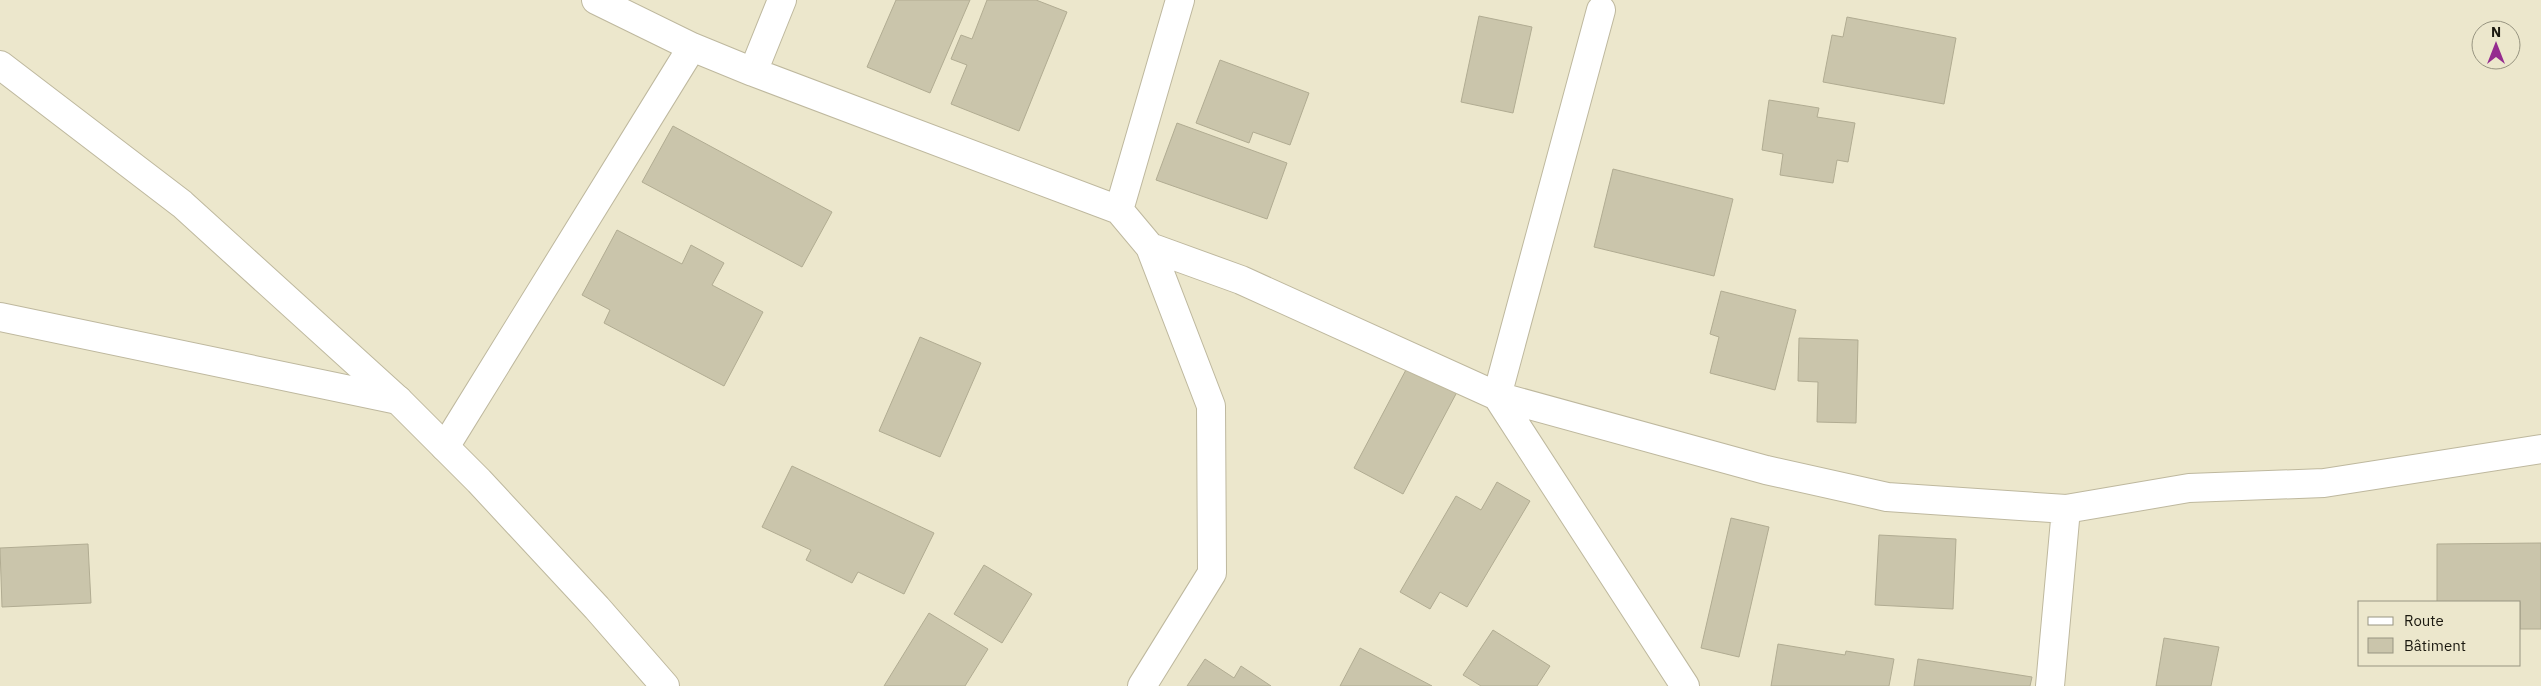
<svg xmlns="http://www.w3.org/2000/svg" width="2541" height="686" viewBox="0 0 2541 686" font-family="'IBM Plex Sans',sans-serif">
<rect width="100%" height="100%" fill="#ece7cc"/>
<path fill="#cac5ab" stroke="#b1ac92" d="M896 0H970L930 93 867 67Z
M987 0H1036L1067 12 1019 131 951 104 967 65 951 59 961 35 972 39Z
M1479 16 1532 27 1513 113 1461 102Z
M1847 17 1956 38 1944 104 1823 82 1832 35 1843 37Z
M1220 60 1309 93 1290 145 1253 132 1249 143 1196 123Z
M1769 100 1819 108 1817 117 1855 123 1848 162 1837 160 1833 183 1780 175 1783 154 1762 150Z
M1177 123 1287 163 1267 219 1156 180Z
M673 126 832 212 802 267 642 182Z
M1613 169 1733 199 1714 276 1594 247Z
M617 230 682 264 691 245 724 263 712 285 763 312 724 386 604 323 610 310 582 295Z
M1721 291 1796 310 1775 390 1710 373 1719 337 1710 334Z
M920 337 981 363 940 457 879 431Z
M1799 338 1858 340 1856 423 1817 422 1818 382 1798 381Z
M1408 366 1457 392 1403 494 1354 468Z
M792 466 934 533 904 594 858 572 852 583 806 560 811 550 762 527Z
M1497 482 1530 501 1467 607 1440 592 1430 609 1400 592 1456 496 1481 510Z
M1731 518 1769 527 1739 657 1701 648Z
M1879 535 1956 539 1953 609 1875 605Z
M2541 543V629H2520V602H2437V544Z
M88 544 91 603 2 607 0 548Z
M984 565 1032 594 1002 643 954 614Z
M929 613 988 649 965 686H884Z
M1493 630 1550 666 1537 686H1481L1463 675Z
M2164 638 2219 647 2211 686H2156Z
M1778 644 1845 655 1846 651 1894 659 1889 686H1771Z
M1360 648 1432 686H1340Z
M1205 659 1234 678 1241 666 1271 686H1187Z
M1918 659 2032 677 2030 686H1914Z"/>
<g fill="none" stroke-linecap="round" stroke-linejoin="round">
<defs>
<path id="minor" d="M596 0 692 47 753 72 1119 210 1150 247 1241 280 1497 396 1766 470 1887 497 2066 509 2189 488 2324 483 2541 449
M1601 10 1497 396 1685 686
M753 72 782 0
M1119 210 1180 0
M0 317 398 400
M445 447 692 47
M1142 686 1212 573 1211 406 1150 247
M2050 686 2066 509"/>
<path id="major" d="M0 65 182 204 398 400 479 481 597 608 665 686"/>
</defs>
<use href="#minor" stroke="#beb89e" stroke-width="30"/>
<use href="#major" stroke="#beb89e" stroke-width="30"/>
<use href="#minor" stroke="#fff" stroke-width="28"/>
<use href="#major" stroke="#fff" stroke-width="28"/>
</g>
<rect x="2358" y="601" width="162" height="65" fill="#ece7cc" stroke="#989581"/>
<rect x="2368" y="617" width="25" height="8" fill="#ffffff" stroke="#989581"/>
<text x="2404" y="626" font-size="15" fill="#1b1910">Route</text>
<rect x="2368" y="638" width="25" height="15" fill="#cac5ab" stroke="#989581"/>
<text x="2404" y="651" font-size="15" fill="#1b1910">Bâtiment</text>
<g transform="translate(2496 45)"><circle r="24" fill="#ece7cc" stroke="#989581"/>
<path d="M0-4L9 19L0 12L-9 19Z" fill="#952c8f"/>
<text y="-8" font-size="14" font-weight="bold" text-anchor="middle" fill="#1b1910">N</text>
</g>
</svg>
